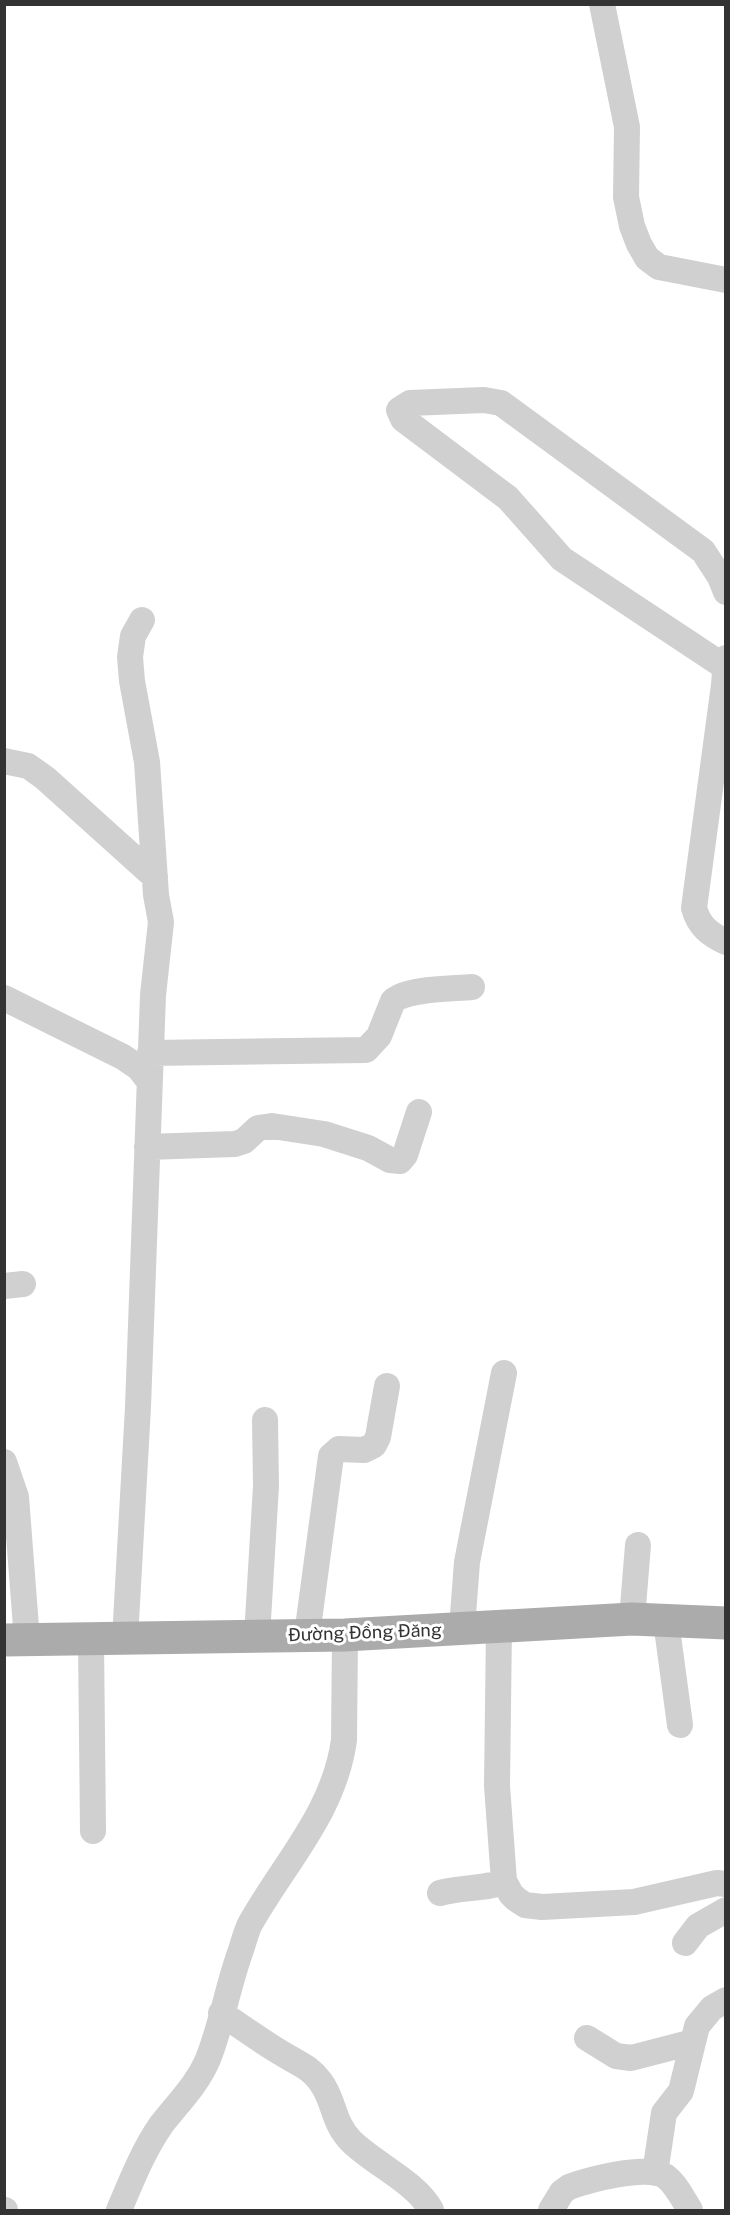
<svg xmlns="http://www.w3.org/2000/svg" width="730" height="2215" viewBox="0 0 730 2215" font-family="'Public Sans',sans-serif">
<rect width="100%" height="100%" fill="#fff"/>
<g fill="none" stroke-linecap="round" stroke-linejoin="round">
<path stroke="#d0d0d0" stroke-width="26" d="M602 4 627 127 626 197 632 226 639 244 647 258 659 267 726 280
M726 658 724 685 694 908C699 926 709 934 726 942
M725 667 562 559 508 498 403 419 399 410 410 403 484 400 501 403 703 551 720 577 726 592
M4 761 28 766 45 778 155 877
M4 998 123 1057 139 1068 149 1081
M150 1053 366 1050 379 1036 393 1001C408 988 452 989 472 987
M147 1147 235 1144 244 1141 258 1128 272 1126 324 1134 368 1148 390 1160 400 1161 405 1155 419 1112
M4 1286 23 1284
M4 1462 16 1497 27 1640
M632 1619 638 1545
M666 1621 680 1725
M462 1628 467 1562 504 1373
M307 1635 331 1456 339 1449 364 1450 374 1445 378 1437 387 1386
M257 1636 266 1486 265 1420
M125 1639 138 1407 153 995 161 922 156 895 147 762 132 681 130 657 133 636 142 620
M91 1640 93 1831
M504 1881 511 1894 516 1899 525 1905 542 1907 634 1902 717 1883 726 1884
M440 1893C456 1888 494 1888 504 1881L497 1786 499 1627
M685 1943 698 1926 726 1910
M221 2013C242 2027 262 2042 283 2054 297 2063 310 2067 320 2081 335 2100 332 2122 351 2141 374 2164 416 2182 431 2210
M587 2038 616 2056 631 2058 693 2042
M655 2173 664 2113 681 2091 697 2026 712 2008 726 2000
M4 2210H5
M119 2210C131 2182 143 2151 161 2125 178 2103 197 2085 208 2059 222 2024 228 1985 241 1950 244 1941 246 1932 250 1924 284 1863 334 1813 344 1740L345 1635
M551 2210 562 2192 569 2187C588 2180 647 2164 665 2176 676 2184 683 2199 690 2210"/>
<path stroke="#ababab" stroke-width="33" d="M4 1640 345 1635 632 1619 726 1623"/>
</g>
<g text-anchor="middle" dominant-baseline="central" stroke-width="6" stroke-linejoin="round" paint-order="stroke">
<g font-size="18" fill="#333" stroke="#fff">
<text transform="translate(365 1632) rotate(-2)">Đường Đồng Đăng</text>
</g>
</g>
<rect width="730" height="2215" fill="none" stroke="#333333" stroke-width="12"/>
</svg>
